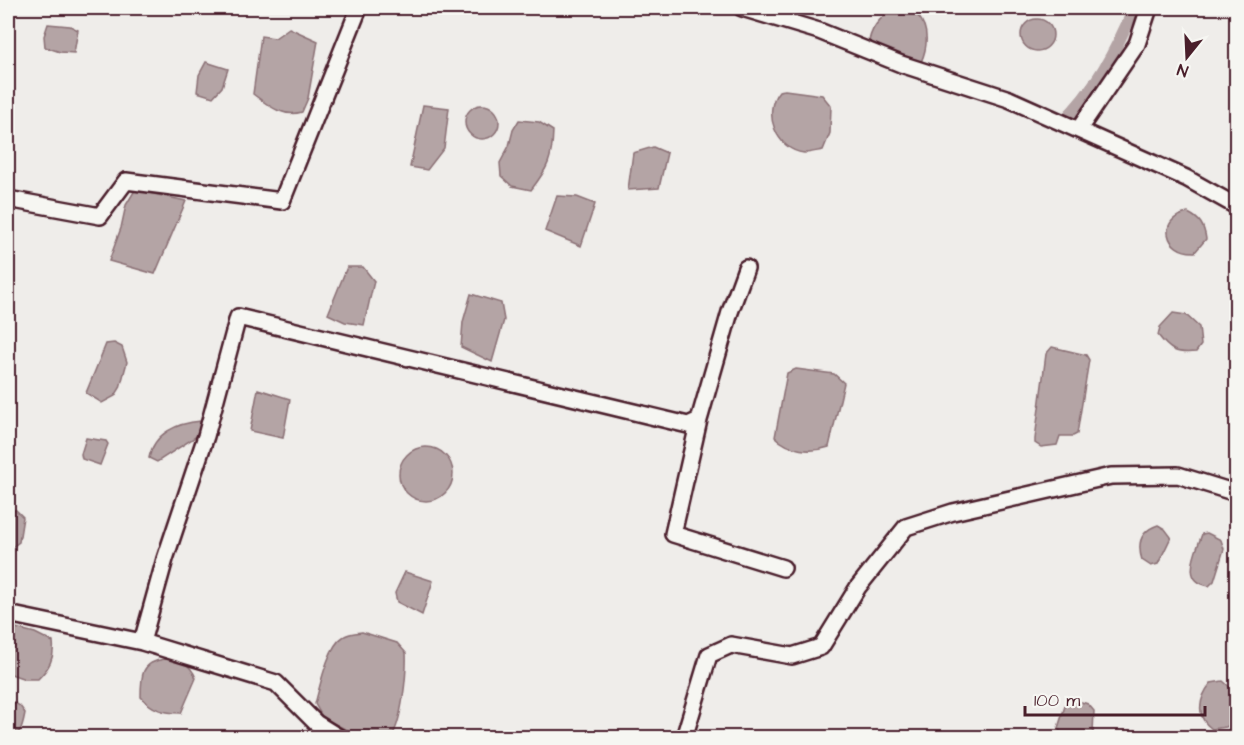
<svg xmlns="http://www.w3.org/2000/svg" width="1244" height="745" viewBox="0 0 1244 745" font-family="'Architects Daughter',sans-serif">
<rect width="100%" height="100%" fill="#efedea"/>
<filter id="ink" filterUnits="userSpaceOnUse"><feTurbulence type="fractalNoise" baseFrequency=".0167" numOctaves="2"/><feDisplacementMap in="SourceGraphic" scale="12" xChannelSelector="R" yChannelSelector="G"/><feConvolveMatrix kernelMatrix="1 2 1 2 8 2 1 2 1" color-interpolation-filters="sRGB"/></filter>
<g filter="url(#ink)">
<path fill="#b4a4a5" stroke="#8a6f74" stroke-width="1.5" d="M901 8C906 10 914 12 918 16 930 29 927 49 921 62L876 48 869 41C872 25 885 11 901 8Z
M1021 35a16 16 0 1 1 32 0a16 16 0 1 1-32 0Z
M48 24 70 26 78 30 74 53 60 52 45 47 44 36Z
M289 28 318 41 308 98 302 112C282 118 268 105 253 94L261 36 275 38Z
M206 62 228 69 222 87 213 97 197 92 199 75Z
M785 90 822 95 831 106 830 133 823 150C817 151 810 153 804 153 776 150 762 112 779 91Z
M465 122a17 17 0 1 1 34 0a17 17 0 1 1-34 0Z
M423 105 449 108 444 148 427 170 410 167Z
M519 120 539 122 553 131C552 160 548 168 531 190L512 186 501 176 500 163 509 146 513 130Z
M653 147 667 153 659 188 628 190 633 153Z
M135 190 186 201 155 274 109 261 121 228 126 205Z
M557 196 577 197 595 204 581 246 545 231Z
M1188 213C1200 219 1204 225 1206 239L1195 252C1164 253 1157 218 1188 213Z
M347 267H363L374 281 364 325 345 322 328 314Z
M471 294 501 303 504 320 492 362 461 347 463 322Z
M1173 313 1186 315 1199 327 1201 345 1196 352C1176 354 1170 351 1158 335L1160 327Z
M114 343 122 347 127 362 120 388 115 396 102 403 86 393 106 344Z
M1052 347 1086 355 1089 360 1077 434 1073 436H1060L1057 445 1041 447 1035 443V439L1046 354Z
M796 369 834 374 844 383 829 447C811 453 789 451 775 437L787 373Z
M258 389 290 399 283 438 250 431Z
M201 421 202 430 197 436 157 462 149 458C154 433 177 423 201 421Z
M86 438 106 441 108 444 100 465 82 459 81 454Z
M399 474a27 27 0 1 1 54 0a27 27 0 1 1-54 0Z
M8 510H16L23 517 19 542 8 550Z
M1158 525 1165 529 1171 537 1158 564 1151 566 1142 560C1137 544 1140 531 1158 525Z
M1207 533 1221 540 1224 549 1214 581 1209 586C1180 581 1196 553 1202 534Z
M405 572 433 581 422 615 397 602 395 593Z
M8 626 35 633 53 642C55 658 49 668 38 679H25L8 673Z
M362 632 397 643 406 653C407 672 402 723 391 737H361L323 718 315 704C320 686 328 646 343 637 349 633 356 633 362 632Z
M165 659C180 659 190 663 196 678L181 713C164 713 152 710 141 697 141 675 141 662 165 659Z
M1223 681C1237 692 1239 705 1234 721L1226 727 1212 729C1195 717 1199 698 1211 683Z
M8 699 20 706 25 713C23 723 21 738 8 737Z
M1078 701 1088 704 1094 711 1093 733 1089 737H1064L1058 728 1066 703Z"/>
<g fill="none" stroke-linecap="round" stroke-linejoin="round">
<path stroke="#b4a4a5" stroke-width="12" d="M1061 123C1095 91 1116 50 1134 8"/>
<defs>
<path id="minor" d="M742 8 819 31 901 64 1009 99 1186 178 1236 206
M1079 129 1137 44 1149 8
M8 199 100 216 126 181 282 201 359 8
M699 420 673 534 783 568
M8 614 142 642 276 683 316 723 340 738
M142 642 165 559 206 436 238 317 688 425 699 420 730 312 746 268
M684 738 709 655 731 645 792 656 821 647 858 587 906 527 953 512 1111 476 1178 475 1236 493"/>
</defs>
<use href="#minor" stroke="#4a1f2b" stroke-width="20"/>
<use href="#minor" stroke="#f6f6f2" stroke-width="15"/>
</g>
</g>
<rect width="1244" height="745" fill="none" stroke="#f6f6f2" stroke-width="30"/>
<rect x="15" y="15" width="1214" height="715" fill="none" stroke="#4a1f2b" stroke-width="2" filter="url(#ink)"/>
<g transform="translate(1187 57) rotate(198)" stroke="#f6f6f2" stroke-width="4.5" paint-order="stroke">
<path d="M0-4.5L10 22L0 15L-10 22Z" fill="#4a1f2b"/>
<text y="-9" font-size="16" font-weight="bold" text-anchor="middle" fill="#4a1f2b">N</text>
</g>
<path d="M1025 706v9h180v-9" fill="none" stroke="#4a1f2b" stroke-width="3"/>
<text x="1034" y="706" font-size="18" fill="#4a1f2b" stroke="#f6f6f2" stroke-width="4.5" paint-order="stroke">100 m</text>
</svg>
